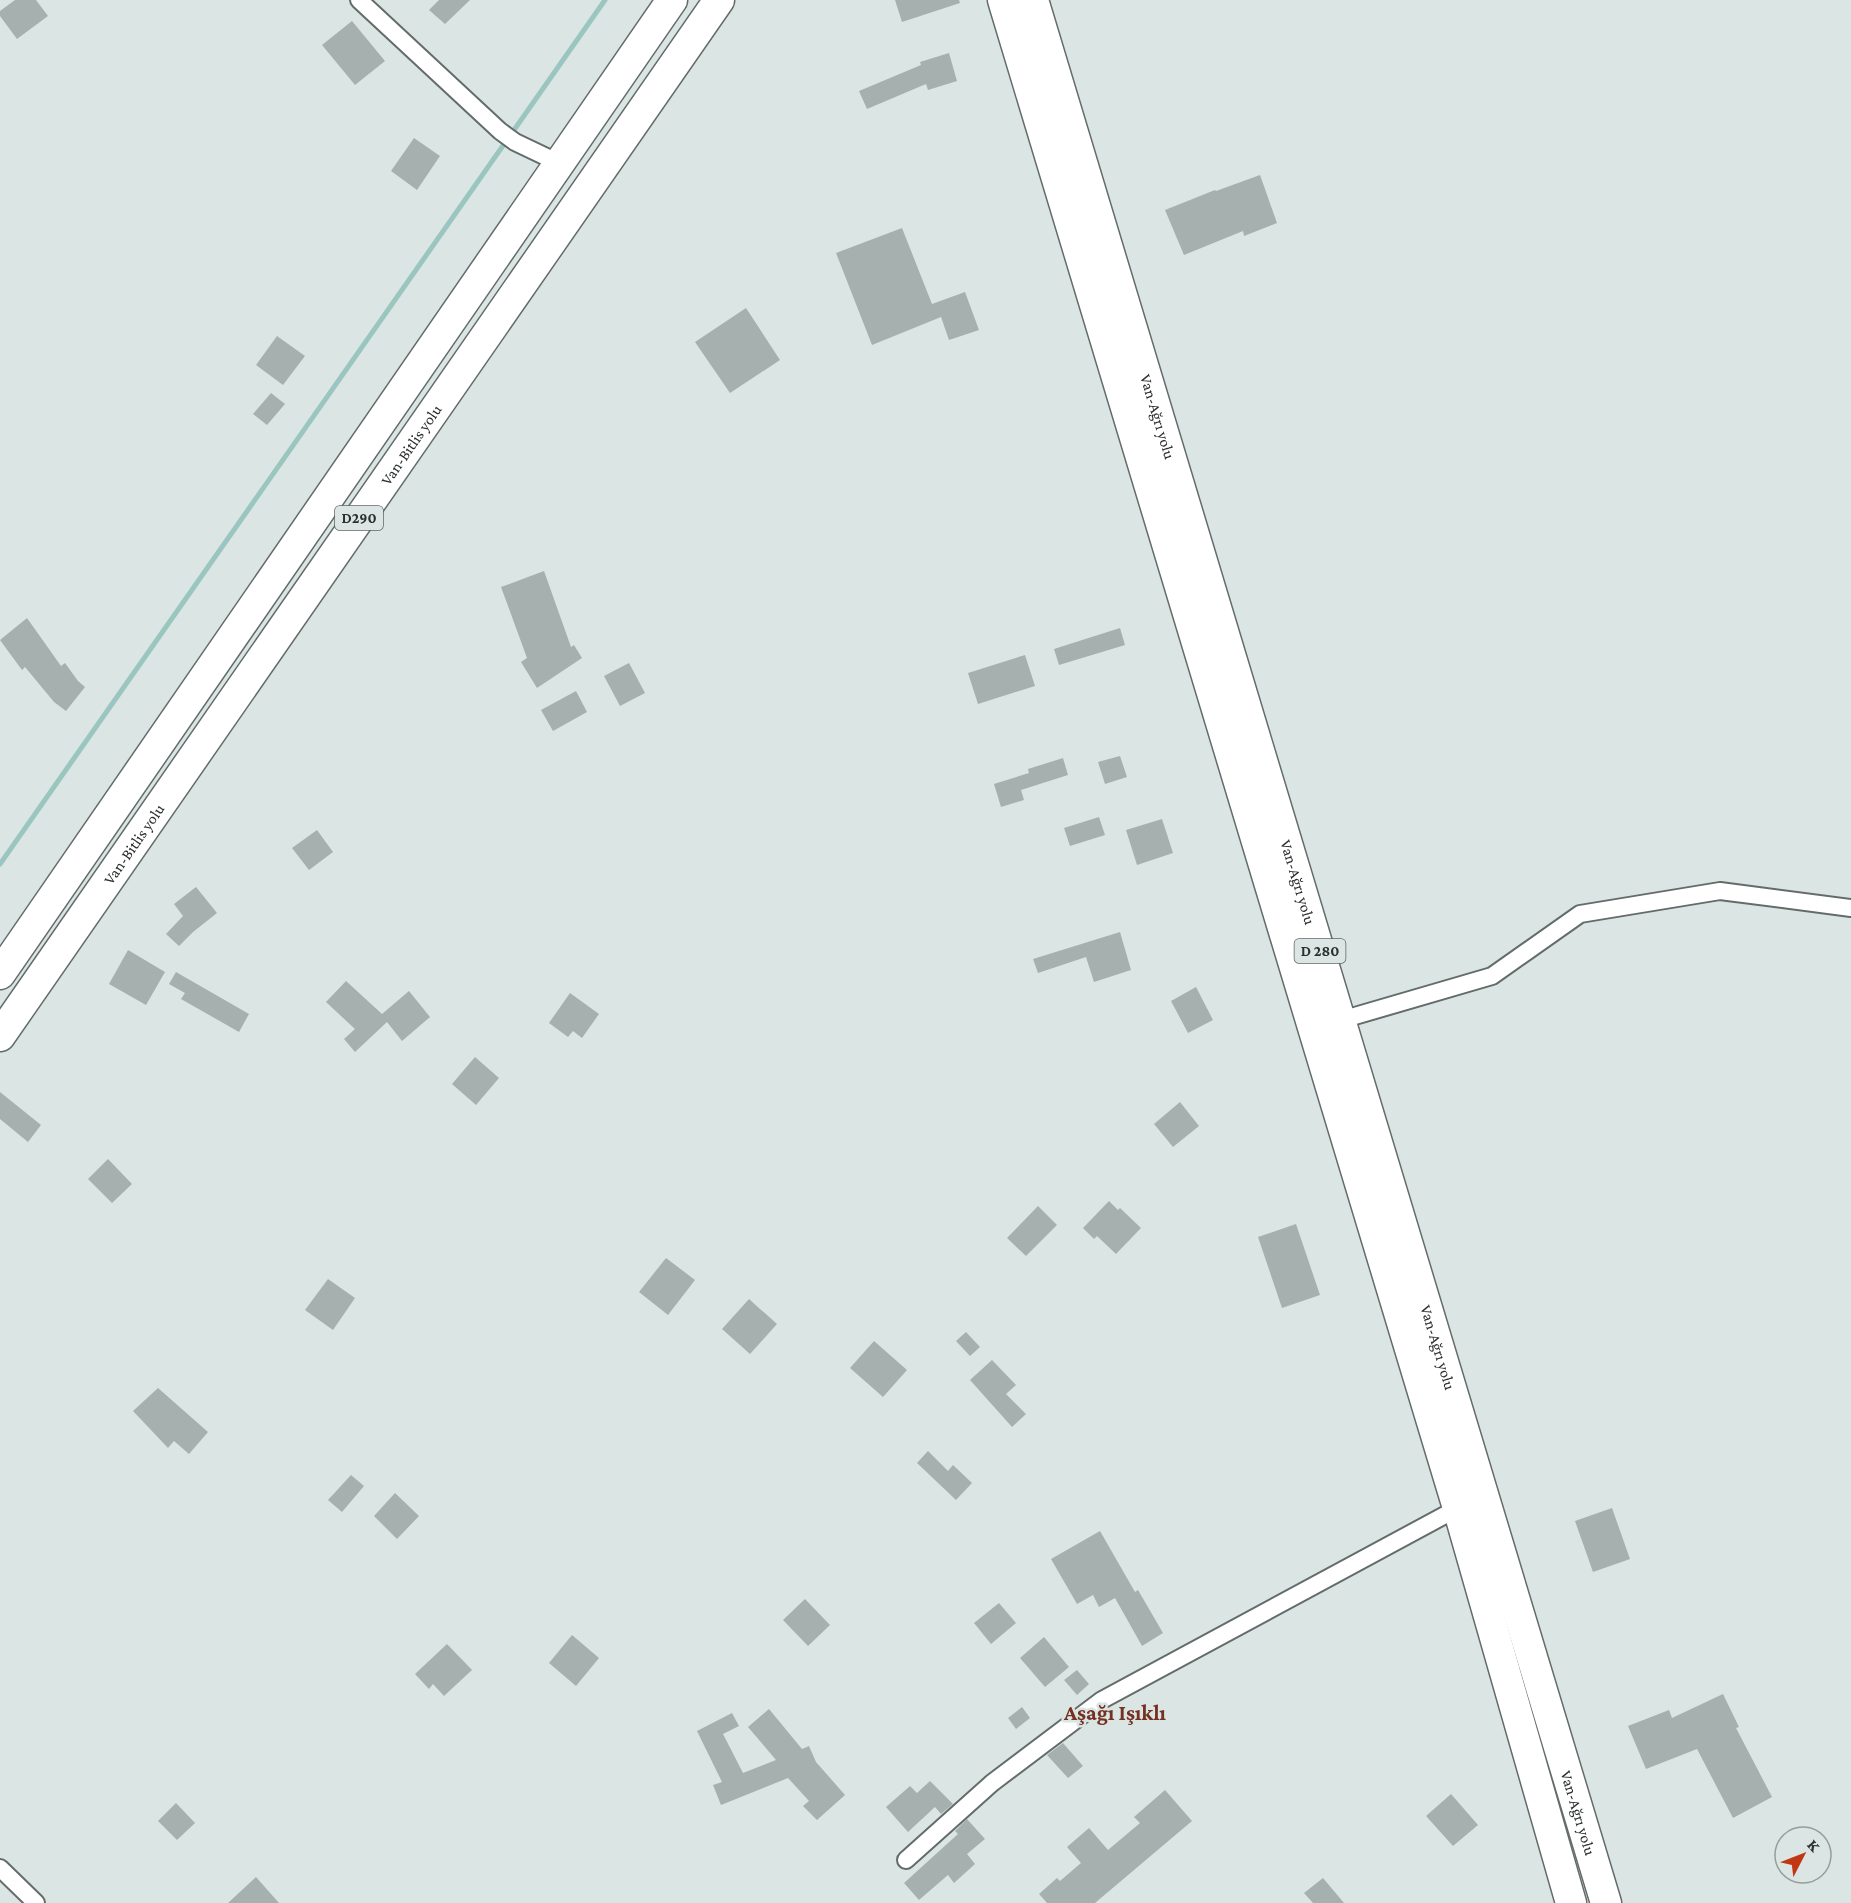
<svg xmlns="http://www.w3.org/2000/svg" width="1851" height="1903" viewBox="0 0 1851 1903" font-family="'Crimson Pro',serif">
<rect width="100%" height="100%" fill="#dbe6e4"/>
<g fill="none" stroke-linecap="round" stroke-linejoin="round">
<path stroke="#9ac6bf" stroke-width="5" d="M0 864 605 0"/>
</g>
<path fill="#a6b0ae" d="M15 0H36L48 16 17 39 0 16V11Z
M439 0H470L445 24 429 10Z
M895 0H959L960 3 902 22Z
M352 21 385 61 355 85 322 45Z
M949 53 957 81 928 90 926 84 867 109 859 91 921 65 920 62Z
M414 138 440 156 417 190 391 171Z
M1260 175 1277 223 1244 236 1243 231 1184 255 1165 210 1215 190 1216 191Z
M902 228 932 304 965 292 979 330 949 340 941 317 872 345 836 253Z
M746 308 780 360 730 393 695 342Z
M277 336 305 356 283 385 256 365Z
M271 393 285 404 267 425 253 414Z
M544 571 571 647 574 645 582 658 537 688 521 662 527 658 501 587Z
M27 618 61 666 65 663 78 681 85 687 66 711 54 702 25 667 22 670 0 640Z
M1120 628 1125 645 1059 665 1054 649Z
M1025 655 1035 686 978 704 968 673Z
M629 663 645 693 620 706 604 676Z
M576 691 587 712 553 731 541 710Z
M1120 756 1127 777 1105 784 1098 762Z
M1063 758 1068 775 1021 790 1024 800 1001 807 994 784 1029 773 1028 769Z
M1099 817 1105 835 1070 846 1064 828Z
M1162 819 1173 853 1137 865 1126 830Z
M317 830 333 852 309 870 292 848Z
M196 887 217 913 193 932 179 946 166 934 183 916 174 904Z
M1120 932 1131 970 1094 982 1086 957 1038 973 1033 959Z
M128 950 165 972 146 1005 109 984Z
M176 972 249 1014 239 1032 181 999 185 993 169 984Z
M346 981 382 1014 409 991 430 1017 402 1041 387 1022 355 1052 344 1039 355 1029 326 1002Z
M1196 987 1213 1020 1188 1033 1171 1001Z
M570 993 599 1014 582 1038 573 1031 568 1037 549 1023Z
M475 1057 499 1078 476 1105 452 1084Z
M0 1092 41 1125 28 1142 0 1119Z
M1180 1102 1199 1126 1173 1147 1154 1124Z
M108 1159 132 1184 112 1203 88 1179Z
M1109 1201 1118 1210 1120 1208 1141 1228 1116 1254 1097 1236 1094 1239 1083 1228Z
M1038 1206 1057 1225 1026 1256 1007 1238Z
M1296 1224 1320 1295 1282 1308 1258 1237Z
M666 1258 695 1280 668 1315 639 1292Z
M328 1279 355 1298 333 1330 305 1310Z
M749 1299 777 1324 750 1354 722 1329Z
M966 1332 980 1347 970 1356 956 1341Z
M874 1341 907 1370 883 1397 850 1368Z
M992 1360 1016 1385 1006 1394 1026 1414 1012 1427 970 1380Z
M158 1388 208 1432 189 1454 174 1441 168 1448 133 1411Z
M928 1451 948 1471 953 1465 972 1483 956 1500 917 1463Z
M351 1475 364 1486 342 1512 328 1500Z
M395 1493 419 1516 397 1539 374 1516Z
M1612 1508 1630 1559 1593 1572 1575 1521Z
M1100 1531 1135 1592 1138 1590 1163 1633 1142 1646 1115 1598 1099 1607 1093 1595 1077 1604 1051 1559Z
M805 1599 830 1625 808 1646 783 1620Z
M999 1603 1016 1623 991 1644 974 1623Z
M572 1635 599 1658 576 1686 549 1663Z
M1044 1637 1069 1667 1045 1687 1020 1658Z
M447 1644 472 1670 444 1696 433 1684 429 1689 415 1674Z
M1077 1670 1089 1684 1077 1695 1064 1680Z
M1723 1694 1739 1727 1736 1728 1772 1797 1733 1818 1697 1749 1646 1769 1628 1726 1669 1710 1672 1718Z
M1022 1707 1030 1718 1016 1729 1008 1718Z
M769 1709 802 1749 809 1746 816 1762 845 1795 817 1820 803 1806 809 1801 788 1778 721 1805 713 1785 722 1782 697 1731 732 1713 739 1726 723 1734 743 1773 776 1760 748 1727Z
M1063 1743 1083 1766 1068 1778 1047 1755Z
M930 1781 953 1804 941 1814 935 1807 908 1832 886 1807 910 1786 917 1793Z
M1165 1790 1192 1821 1095 1903H1047L1039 1894 1057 1878 1060 1881 1081 1863 1067 1847 1089 1828 1108 1850 1140 1823 1134 1817Z
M1451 1794 1478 1825 1453 1846 1426 1816Z
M176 1803 195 1823 177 1840 158 1821Z
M967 1819 985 1839 967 1854 975 1864 954 1883 948 1875 919 1900 904 1883 958 1834 955 1831Z
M256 1877 279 1903H228Z
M1323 1878 1344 1903H1313L1304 1893Z"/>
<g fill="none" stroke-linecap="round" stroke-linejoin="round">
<defs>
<path id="street" d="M359 0 500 131 515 142 559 163
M1341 1020 1492 976 1580 914 1720 891 1851 908
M906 1860 992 1783 1102 1700 1458 1508
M0 1868 36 1903"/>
<g id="highway">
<path d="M1003 0 1458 1508 1571 1903"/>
<path id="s1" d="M1033 0 1606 1903"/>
<path d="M0 974 672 0"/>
<path id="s2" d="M0 1036 719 0"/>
</g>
</defs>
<use href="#street" stroke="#636c6b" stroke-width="20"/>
<use href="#highway" stroke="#636c6b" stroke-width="33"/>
<use href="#street" stroke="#fff" stroke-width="16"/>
<use href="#highway" stroke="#fff" stroke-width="30"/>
</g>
<g text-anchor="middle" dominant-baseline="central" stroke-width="5" stroke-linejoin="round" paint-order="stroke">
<g fill="#dbe6e4" stroke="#606665" stroke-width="1.5">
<rect x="335" y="506" width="48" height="24" rx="4.5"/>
<rect x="1294.5" y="939" width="51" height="24" rx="4.5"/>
</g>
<g font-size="15" font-weight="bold" fill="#2b2f2e">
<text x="359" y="518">D290</text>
<text x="1320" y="951">D 280</text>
</g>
<g font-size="16" fill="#2b2f2e" stroke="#dbe6e4">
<text stroke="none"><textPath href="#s1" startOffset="435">Van-Ağrı yolu</textPath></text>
<text stroke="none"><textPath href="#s2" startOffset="720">Van-Bitlis yolu</textPath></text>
<text stroke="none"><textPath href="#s2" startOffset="234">Van-Bitlis yolu</textPath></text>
<text stroke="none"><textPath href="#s1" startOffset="921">Van-Ağrı yolu</textPath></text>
<text stroke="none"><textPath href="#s1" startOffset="1407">Van-Ağrı yolu</textPath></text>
<text stroke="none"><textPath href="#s1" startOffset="1893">Van-Ağrı yolu</textPath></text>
</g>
<g font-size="22" font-weight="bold" fill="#753121" stroke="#dbe6e4">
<text x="1115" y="1712">Aşağı Işıklı</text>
</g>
</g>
<g transform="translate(1803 1855) rotate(48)"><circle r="28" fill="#dbe6e4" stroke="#959d9b" stroke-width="1.5"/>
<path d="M0-4.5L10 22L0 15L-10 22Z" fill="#c13714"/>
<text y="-9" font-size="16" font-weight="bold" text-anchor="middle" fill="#2b2f2e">K</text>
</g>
</svg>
